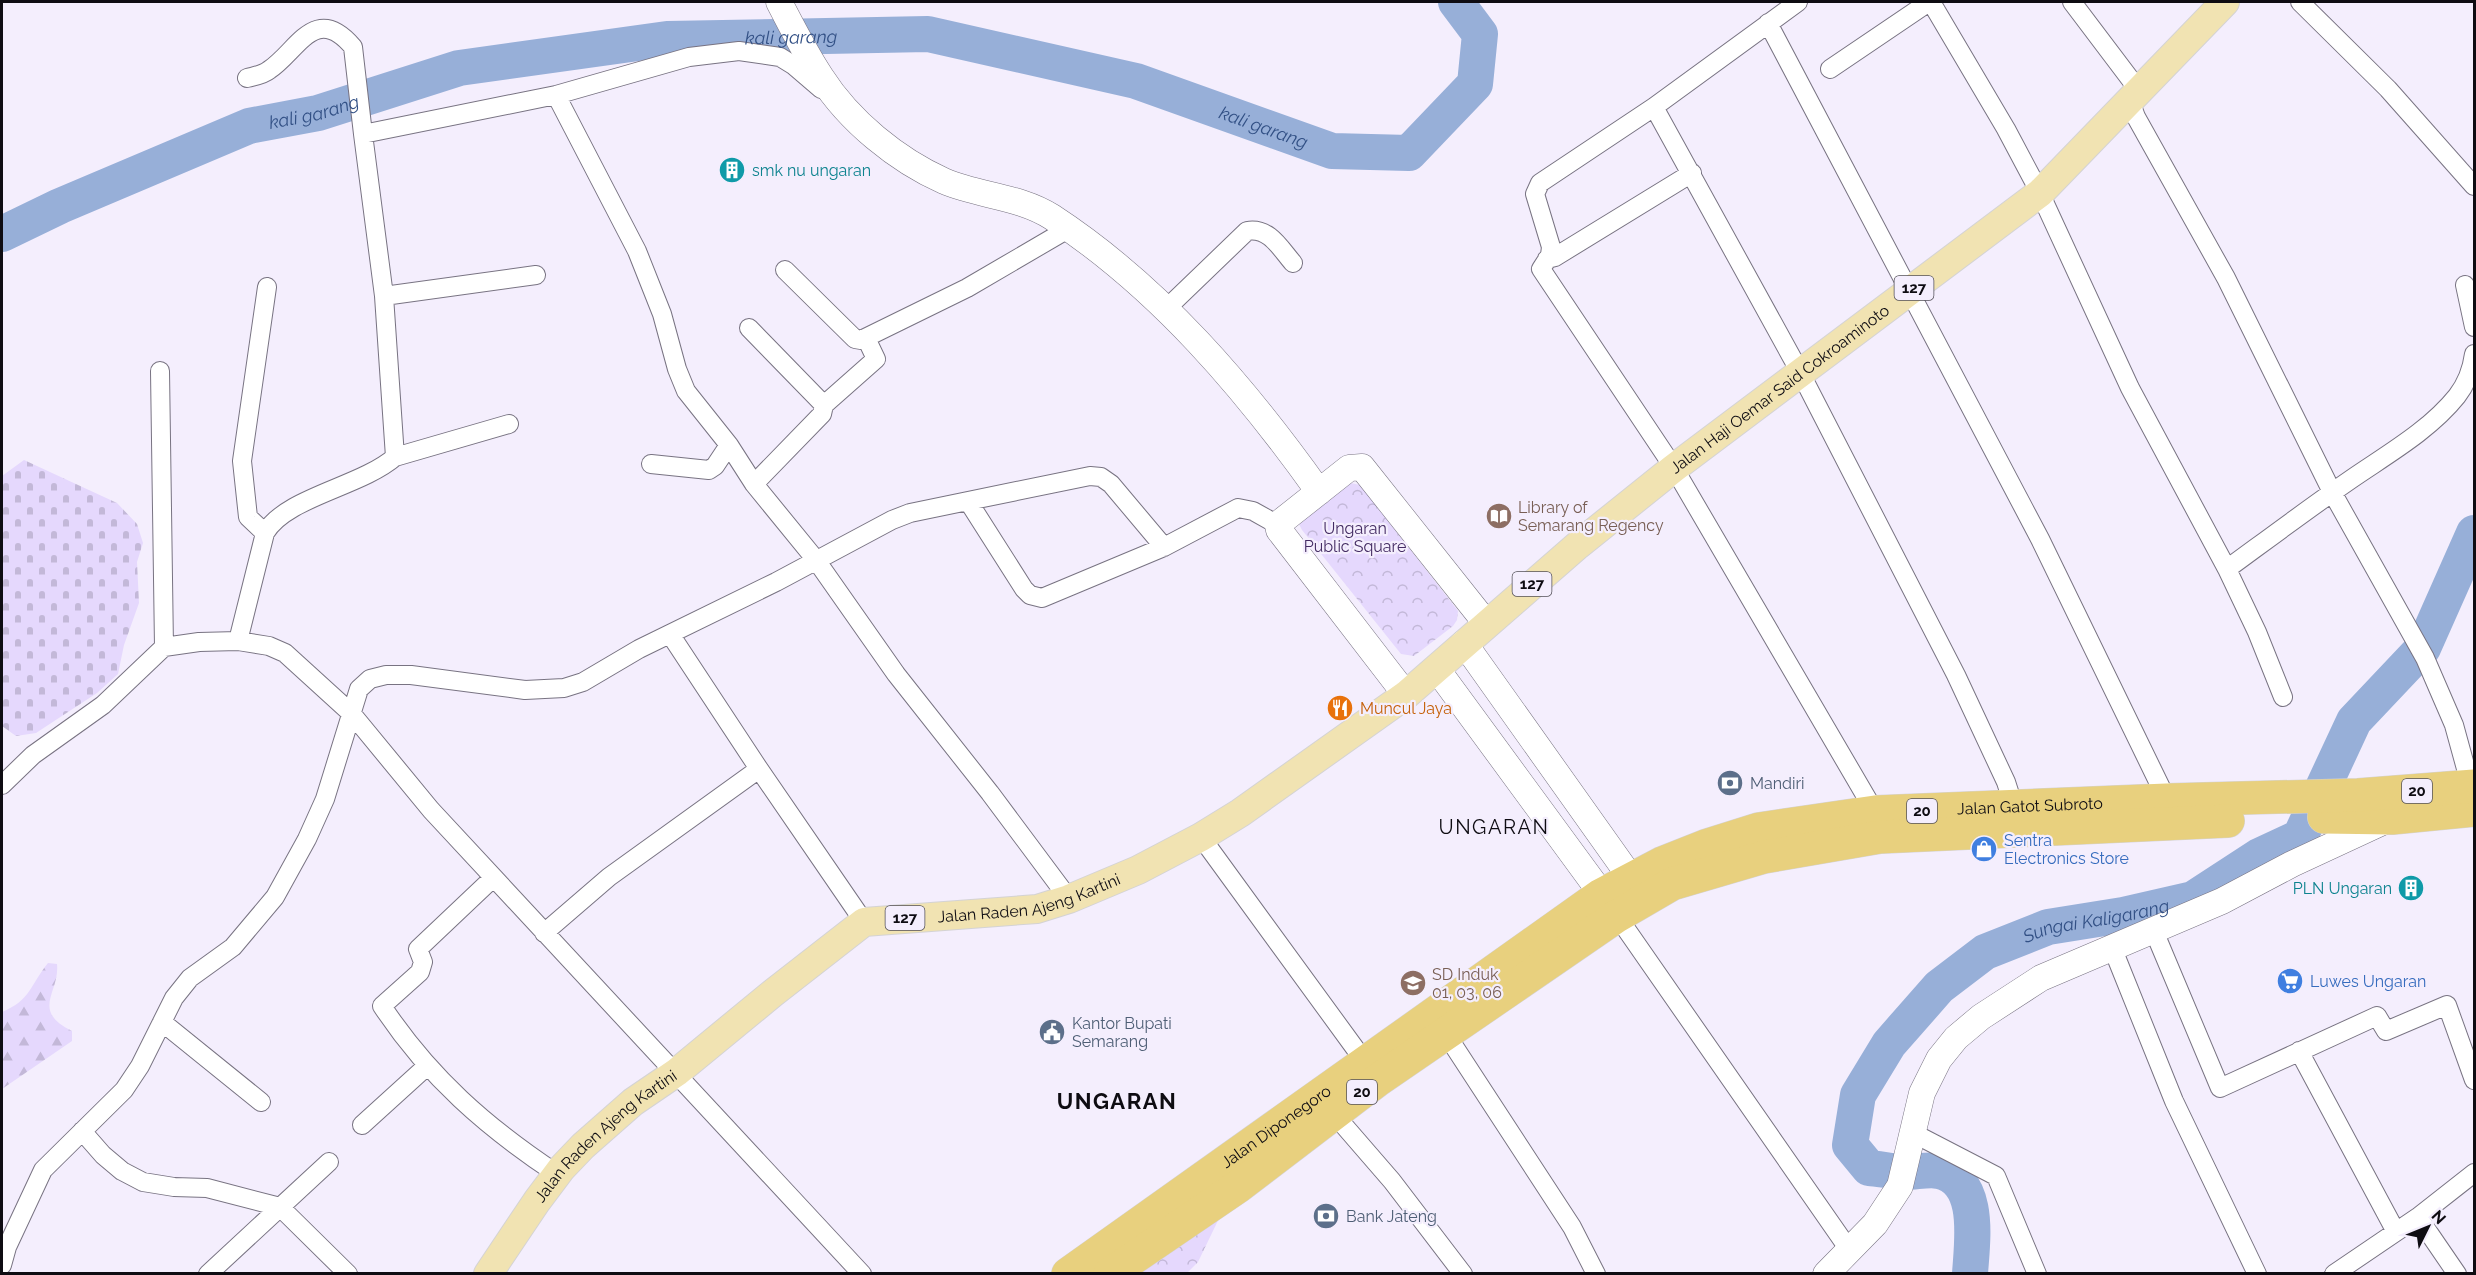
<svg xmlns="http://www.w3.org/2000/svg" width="2476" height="1275" viewBox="0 0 2476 1275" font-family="Raleway,sans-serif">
<defs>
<pattern id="forest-firs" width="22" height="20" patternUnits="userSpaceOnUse" patternTransform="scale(1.5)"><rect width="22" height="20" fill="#e5d8fd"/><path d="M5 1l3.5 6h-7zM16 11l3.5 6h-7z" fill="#c3b8d8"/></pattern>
<pattern id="cemetery-stones" width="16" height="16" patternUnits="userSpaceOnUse" patternTransform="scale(1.5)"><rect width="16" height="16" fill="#e5d8fd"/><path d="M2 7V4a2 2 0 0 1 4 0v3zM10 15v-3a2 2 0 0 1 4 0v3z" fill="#c3b8d8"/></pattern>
<pattern id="park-crowns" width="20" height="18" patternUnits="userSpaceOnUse" patternTransform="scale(1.5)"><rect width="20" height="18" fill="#e5d8fd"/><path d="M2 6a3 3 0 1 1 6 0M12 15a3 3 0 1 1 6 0" fill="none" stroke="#c3b8d8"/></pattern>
</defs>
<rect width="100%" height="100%" fill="#f4eefd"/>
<path fill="url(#forest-firs)" d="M48 963 57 964C60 993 30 1010 72 1031V1041L2 1089V1012C31 1000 30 985 48 963Z"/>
<path fill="url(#cemetery-stones)" d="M24 460 117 503 137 524 143 543 137 562 139 603 124 645 118 674 97 693 36 733 16 736 2 726V476Z"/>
<path fill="url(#park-crowns)" d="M1346 482 1360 485 1458 611 1457 620 1453 626 1414 656 1401 654 1302 530 1299 524 1303 517Z
M1225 1206 1198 1262 1187 1273 1129 1274Z"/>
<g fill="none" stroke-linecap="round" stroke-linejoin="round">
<g stroke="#97afd8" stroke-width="36">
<path id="s1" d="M2 234 60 206 249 126 318 113 459 68 667 39 928 34 1136 81 1332 151 1409 153 1475 84 1480 34 1456 2"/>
<path id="s2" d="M1970 1274C1972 1241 1982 1181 1939 1171 1929 1169 1916 1172 1906 1172 1894 1172 1881 1169 1869 1168L1850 1145 1858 1095 1889 1044 1939 987 1985 952 2048 927 2123 915 2193 899 2259 856 2300 837 2354 721 2423 648 2474 533"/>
</g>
<defs>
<path id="street" d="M1798 2 1654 107 1540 183 1535 194 1551 247 1550 255 1541 269 1674 468 1875 812
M1931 2 2006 129 2040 193 2130 388 2227 569 2257 632 2283 697
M2072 2 2140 92
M2300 2 2388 89 2474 186
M1768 23 2040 539 2167 800
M1830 69 1929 2
M247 78C254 76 263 75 269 70 297 52 315 2 353 47L363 134
M556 95 637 251 662 314 677 369 686 391 729 445 754 484 816 560 896 674 990 793 1069 899
M2130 101 2136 117 2226 278 2332 492 2425 658 2454 725 2471 787
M1654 107 1801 374 1956 675 2006 782 2014 807
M1547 259 1555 257 1692 173
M785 270 855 339 861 340 967 288 1068 229
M2465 285 2474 327
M384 296 536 275
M1166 309 1247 231C1269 227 1280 248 1293 263
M749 328 824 405 822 414 754 484
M160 371 164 647
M824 405 876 359 866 338
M395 457 509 424
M651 464 709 470 715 466 729 445
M968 501 1090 476 1101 477 1111 484 1164 547
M265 533 248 517 242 461 267 287
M2227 569C2268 539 2308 509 2350 480 2386 455 2429 431 2457 396 2467 383 2472 369 2474 354
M670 634 759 769 864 922
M238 641 265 533C286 497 360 487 395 457L384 296 363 134 556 95 689 57 739 51 780 57 793 65 821 89
M2 785 33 755 103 705 164 647 199 642 238 641 269 646 285 653 352 714 431 810 862 1274
M1201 837 1365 1062
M493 878 418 949 423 962 420 972 382 1006C429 1077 486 1127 557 1174
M1617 916 1850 1251
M2154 931 2220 1088 2377 1016 2386 1031 2447 1005 2474 1080
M544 933 609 877 759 769
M2112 947 2174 1101 2257 1274
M162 1022 261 1102
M1446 1034 1572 1227 1596 1274
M2299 1051 2396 1232
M1334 1114 1392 1181 1463 1274
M362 1125 427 1066
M82 1131 103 1155 122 1171 143 1182 174 1187 207 1188 280 1207 348 1274
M1913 1133 1996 1176 2037 1274
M2418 1217 2457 1274
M2 1265 7 1247 43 1170 124 1090 140 1066 174 998 190 978 233 947 275 897 307 839 325 799 359 689 370 679 386 675H411L525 690 564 688 583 682 639 649 776 582 892 520 910 513 968 501 1024 589 1030 595 1042 598 1164 547 1238 508 1253 511 1278 525
M208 1274 329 1162
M2334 1274 2418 1217 2474 1173"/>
<path id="secondary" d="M779 2C792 27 805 53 821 77 849 121 897 160 944 181 979 196 1019 196 1052 217 1159 287 1245 388 1319 492
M1464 643 1641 892
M1436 668 1612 908
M1406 695 1279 530 1278 525 1282 521 1349 468 1362 467 1486 623
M1826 1274 1875 1224 1900 1186 1922 1093 1939 1059 1956 1038 1981 1017 2041 978 2222 901 2292 864 2389 819"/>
<g id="primary">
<path id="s3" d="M488 1274 537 1201 561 1169 583 1146 633 1102 677 1072 773 993 864 922 1037 909 1069 899 1138 870 1201 837 1240 813 1406 695 1578 545 1674 468 2040 193 2225 2"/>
</g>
<g id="highway">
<path d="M2324 817 2392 818 2474 810"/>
<path id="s4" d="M1068 1274 1601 895 1662 863 1705 846 1759 829 1875 812 2167 800 2358 795 2474 786"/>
<path d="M1110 1274 1239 1186 1378 1080 1617 916 1672 884 1764 857 1880 837 2228 821"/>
</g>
</defs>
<use href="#street" stroke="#787382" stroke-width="20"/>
<use href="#secondary" stroke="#787382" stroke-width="27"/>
<use href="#primary" stroke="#d4d3d4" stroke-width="30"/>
<use href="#highway" stroke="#d4d3d4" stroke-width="34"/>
<use href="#street" stroke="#fff" stroke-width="18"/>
<use href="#secondary" stroke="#fff" stroke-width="26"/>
<use href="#primary" stroke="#f1e3b2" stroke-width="28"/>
<use href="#highway" stroke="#e8d07e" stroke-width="33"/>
</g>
<defs>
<symbol id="building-disc" viewBox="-11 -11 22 22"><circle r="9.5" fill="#0f9aa8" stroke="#f4eefd"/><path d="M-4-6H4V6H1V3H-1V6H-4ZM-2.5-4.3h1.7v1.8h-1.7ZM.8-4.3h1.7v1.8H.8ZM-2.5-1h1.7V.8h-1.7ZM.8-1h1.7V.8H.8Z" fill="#fff"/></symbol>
<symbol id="library-disc" viewBox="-11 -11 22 22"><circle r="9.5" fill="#8d6e63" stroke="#f4eefd"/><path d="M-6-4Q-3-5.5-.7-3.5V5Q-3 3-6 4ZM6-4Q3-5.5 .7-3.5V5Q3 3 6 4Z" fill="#fff"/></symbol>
<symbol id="restaurant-disc" viewBox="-11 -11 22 22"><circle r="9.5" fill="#e8710a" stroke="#f4eefd"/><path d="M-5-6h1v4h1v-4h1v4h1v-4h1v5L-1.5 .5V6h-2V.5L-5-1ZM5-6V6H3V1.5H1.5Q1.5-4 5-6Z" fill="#fff"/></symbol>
<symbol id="bank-disc" viewBox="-11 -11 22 22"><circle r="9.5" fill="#5c6f8a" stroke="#f4eefd"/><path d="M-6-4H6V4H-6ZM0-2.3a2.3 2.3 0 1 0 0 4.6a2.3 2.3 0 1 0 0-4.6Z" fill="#fff"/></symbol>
<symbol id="shop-disc" viewBox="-11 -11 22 22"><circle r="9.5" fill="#3f7fe0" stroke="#f4eefd"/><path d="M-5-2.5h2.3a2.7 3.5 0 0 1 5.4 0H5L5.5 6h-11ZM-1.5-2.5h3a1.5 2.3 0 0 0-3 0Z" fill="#fff"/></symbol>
<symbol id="supermarket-disc" viewBox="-11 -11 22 22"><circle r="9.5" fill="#3f7fe0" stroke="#f4eefd"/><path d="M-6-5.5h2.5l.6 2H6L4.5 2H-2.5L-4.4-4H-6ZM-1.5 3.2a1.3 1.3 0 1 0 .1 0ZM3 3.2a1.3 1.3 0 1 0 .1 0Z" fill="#fff"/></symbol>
<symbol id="school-disc" viewBox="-11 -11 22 22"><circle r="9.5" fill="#8d6e63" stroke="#f4eefd"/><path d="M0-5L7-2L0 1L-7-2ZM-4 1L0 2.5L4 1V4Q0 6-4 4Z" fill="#fff"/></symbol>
<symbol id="civic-disc" viewBox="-11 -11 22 22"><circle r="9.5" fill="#5c6f8a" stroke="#f4eefd"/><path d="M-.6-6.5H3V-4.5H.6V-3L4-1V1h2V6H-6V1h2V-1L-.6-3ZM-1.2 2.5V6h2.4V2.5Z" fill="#fff"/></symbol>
</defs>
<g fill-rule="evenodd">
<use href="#building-disc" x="717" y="155" width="30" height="30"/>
<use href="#library-disc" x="1484" y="501" width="30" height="30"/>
<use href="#restaurant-disc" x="1325" y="693" width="30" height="30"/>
<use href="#bank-disc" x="1715" y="768" width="30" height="30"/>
<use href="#shop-disc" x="1969" y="834" width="30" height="30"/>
<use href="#building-disc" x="2396" y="873" width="30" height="30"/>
<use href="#supermarket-disc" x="2275" y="966" width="30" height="30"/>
<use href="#school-disc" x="1398" y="968" width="30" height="30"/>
<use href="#civic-disc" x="1037" y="1017" width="30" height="30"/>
<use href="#bank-disc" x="1311" y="1201" width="30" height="30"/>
</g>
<g text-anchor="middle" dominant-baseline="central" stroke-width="4.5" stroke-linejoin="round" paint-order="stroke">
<g fill="#f4eefd" stroke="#535058" stroke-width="1.5">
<rect x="1894.5" y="276" width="39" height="24" rx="4.5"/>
<rect x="1512.5" y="572" width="39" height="24" rx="4.5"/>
<rect x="2402" y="779" width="30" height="24" rx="4.5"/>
<rect x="1907" y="799" width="30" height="24" rx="4.5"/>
<rect x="885.5" y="906" width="39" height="24" rx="4.5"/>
<rect x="1347" y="1080" width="30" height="24" rx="4.5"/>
</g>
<g font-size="15" font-weight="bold" fill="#0e0c12">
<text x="1914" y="288">127</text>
<text x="1532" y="584">127</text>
<text x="2417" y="791">20</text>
<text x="1922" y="811">20</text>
<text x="905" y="918">127</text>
<text x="1362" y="1092">20</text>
</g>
<g font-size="16" fill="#0d838f" stroke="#f4eefd" text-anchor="start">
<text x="752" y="170">smk nu ungaran</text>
<text x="2392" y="888" text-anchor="end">PLN Ungaran</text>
</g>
<g font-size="16" fill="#0e0c12" stroke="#f4eefd">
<text stroke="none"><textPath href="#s3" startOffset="1605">Jalan Haji Oemar Said Cokroaminoto</textPath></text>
<text stroke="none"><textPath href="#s4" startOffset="1098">Jalan Gatot Subroto</textPath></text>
<text stroke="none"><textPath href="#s3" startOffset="687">Jalan Raden Ajeng Kartini</textPath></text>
<text stroke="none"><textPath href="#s4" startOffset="255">Jalan Diponegoro</textPath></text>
<text stroke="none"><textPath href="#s3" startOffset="183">Jalan Raden Ajeng Kartini</textPath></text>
</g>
<g font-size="16" fill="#785e54" stroke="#f4eefd" text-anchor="start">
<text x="1518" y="507">Library of<tspan x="1518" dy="18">Semarang Regency</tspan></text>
<text x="1432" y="974">SD Induk<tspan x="1432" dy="18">01, 03, 06</tspan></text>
</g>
<g font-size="16" fill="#442c63" stroke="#f4eefd">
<text x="1355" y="528">Ungaran<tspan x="1355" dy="18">Public Square</tspan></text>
</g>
<g font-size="16" fill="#c56008" stroke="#f4eefd" text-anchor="start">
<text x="1360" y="708">Muncul Jaya</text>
</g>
<g font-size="16" fill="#4e5e75" stroke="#f4eefd" text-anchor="start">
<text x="1750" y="783">Mandiri</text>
<text x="1072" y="1023">Kantor Bupati<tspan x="1072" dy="18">Semarang</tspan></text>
<text x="1346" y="1216">Bank Jateng</text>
</g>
<g font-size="16" fill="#366cbe" stroke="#f4eefd" text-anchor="start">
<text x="2004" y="840">Sentra<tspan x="2004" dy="18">Electronics Store</tspan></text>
<text x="2310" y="981">Luwes Ungaran</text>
</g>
<g font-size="18" font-style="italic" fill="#325085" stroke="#f4eefd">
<text stroke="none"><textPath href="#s1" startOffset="822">kali garang</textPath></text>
<text stroke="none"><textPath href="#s1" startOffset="336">kali garang</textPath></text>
<text stroke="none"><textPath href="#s1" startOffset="1308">kali garang</textPath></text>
<text stroke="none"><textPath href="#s2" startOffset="578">Sungai Kaligarang</textPath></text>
</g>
<g font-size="20" letter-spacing="1.5" fill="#0e0c12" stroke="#f4eefd">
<text x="1494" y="827">UNGARAN</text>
</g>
<g font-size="22" font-weight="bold" letter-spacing="1.5" fill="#0e0c12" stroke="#f4eefd">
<text x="1117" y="1101">UNGARAN</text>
</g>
</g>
<rect width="2476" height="1275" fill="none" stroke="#0e0c12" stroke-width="6"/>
<g transform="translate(2428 1227) rotate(47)" stroke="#f4eefd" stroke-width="4.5" paint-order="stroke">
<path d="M0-4.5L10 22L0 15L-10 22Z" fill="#0e0c12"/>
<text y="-9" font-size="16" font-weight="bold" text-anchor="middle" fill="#0e0c12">N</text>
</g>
</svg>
